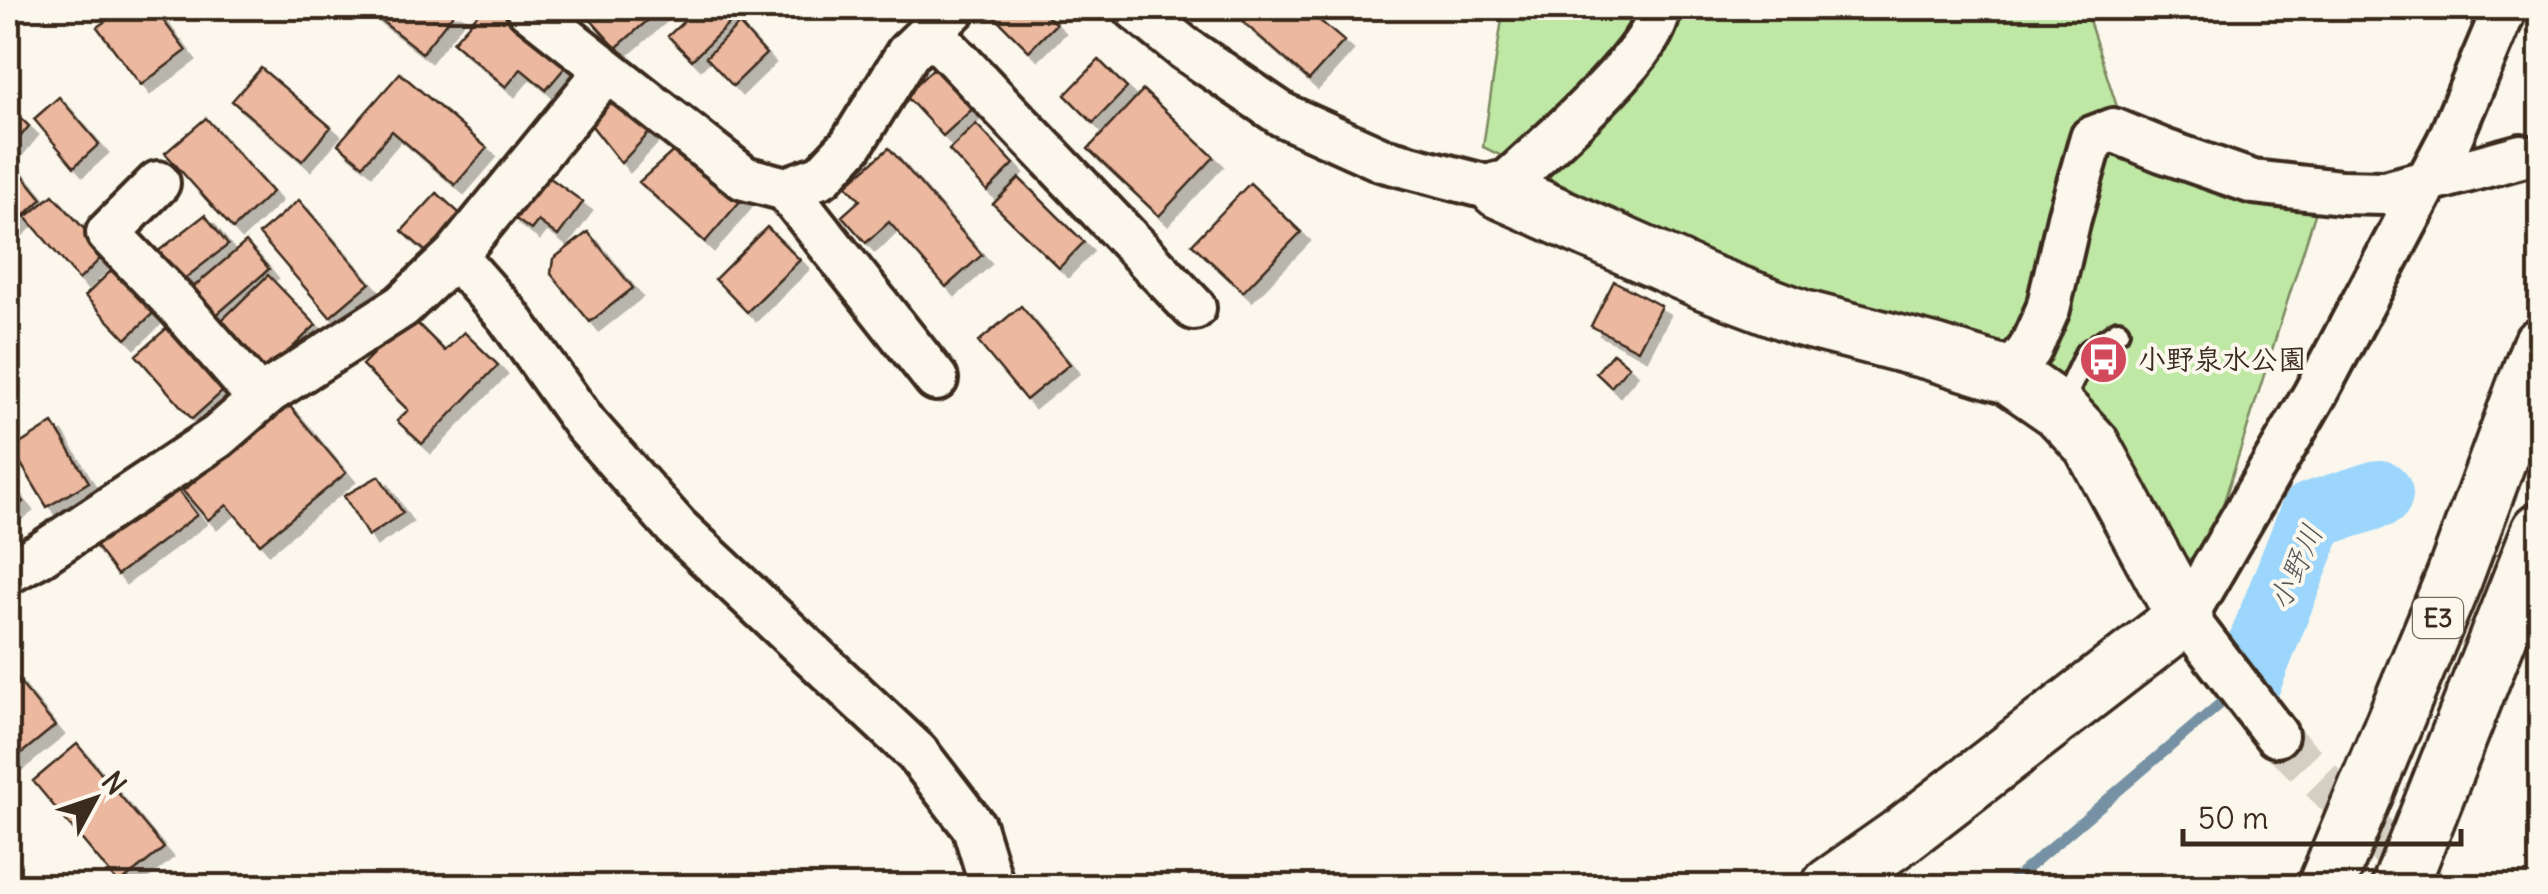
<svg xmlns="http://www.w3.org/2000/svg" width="2548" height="894" viewBox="0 0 2548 894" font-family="Delius,'Klee One',sans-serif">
<defs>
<filter id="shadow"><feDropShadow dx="9" dy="9" stdDeviation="0" flood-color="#0004"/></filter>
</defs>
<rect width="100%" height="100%" fill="#fbf7ec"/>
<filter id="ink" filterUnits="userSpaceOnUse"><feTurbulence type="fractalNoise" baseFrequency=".01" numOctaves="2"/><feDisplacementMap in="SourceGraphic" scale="20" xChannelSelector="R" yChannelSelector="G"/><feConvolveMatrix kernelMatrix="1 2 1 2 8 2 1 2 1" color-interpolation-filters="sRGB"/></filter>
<g filter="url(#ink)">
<path fill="#bee8a4" stroke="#7c8961" stroke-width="2.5" d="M1497 8H2085L2118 110 2322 192 2194 596 2096 419 1872 316 1727 264 1483 147 1503 12Z"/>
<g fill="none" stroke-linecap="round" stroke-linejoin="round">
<path stroke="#7591a3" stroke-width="11" d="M2006 886 2234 692"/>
<path stroke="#9cd6fc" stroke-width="68" d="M2248 680 2313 515 2379 494"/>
</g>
<path fill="#ecb89f" stroke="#3b2a1e" stroke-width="2.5" filter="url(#shadow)" d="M124 8H154L186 51 141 85 97 27Z
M365 8H452L456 10 422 53Z
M483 8H500L567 65 546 90 521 69 506 87 453 42Z
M601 8H662L616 48 589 18Z
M698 8H736L741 12 692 60 668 36Z
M990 8H1039L1056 24 1029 51 988 10Z
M1257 8H1305L1344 41 1309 80 1244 23Z
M739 24 766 54 733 86 706 57Z
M1099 60 1127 88 1093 123 1065 95Z
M939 63 978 104 943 136 905 95Z
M261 68 331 127 302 161 232 101Z
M400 73 487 148 455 185 392 131 363 165 338 144Z
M611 90 650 132 621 163 581 112Z
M1143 90 1214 157 1159 216 1088 149Z
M59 97 99 144 74 167 34 119Z
M8 106 29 126 12 147 8 143Z
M206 118 272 192 233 229 165 153Z
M976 124 1014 164 987 191 949 150Z
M678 147 742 199 705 242 639 182Z
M889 148 982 255 946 287 889 222 866 243 842 216 860 200 846 185Z
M8 157 42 199 8 231Z
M542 172 583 202 558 236 538 221 531 230 510 215Z
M1019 178 1084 242 1059 268 993 204Z
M1250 183 1301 232 1243 292 1192 244Z
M437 193 467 220 433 258 402 231Z
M53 195 106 253 79 280 26 217Z
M299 200 370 283 330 317 259 234Z
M205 215 228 245 175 286 152 256Z
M767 227 800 260 747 312 715 279Z
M588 232 633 288 590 322 551 274 553 259Z
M246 242 269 269 213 318 190 290Z
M125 257 167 300 126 339 85 296Z
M268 275 316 325 267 372 220 322Z
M1614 281 1661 306 1638 350 1591 326Z
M1021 306 1070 364 1026 400 978 342Z
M410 316 445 351 464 332 498 365 422 444 397 421 408 410 362 365Z
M175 321 231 384 192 419 136 355Z
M1613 353 1629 366 1611 387 1596 373Z
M288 404 346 473 260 544 227 505 208 520 183 491Z
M53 423 89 482 47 507 12 449Z
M379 476 403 513 368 536 344 496Z
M169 478 197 515 117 575 89 537Z
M8 481 23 502 8 513Z
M8 668 55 726 12 761 8 755Z
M77 744 164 848 119 884 33 781Z"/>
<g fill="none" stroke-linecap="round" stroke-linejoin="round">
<path stroke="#d5cec3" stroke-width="42" stroke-dasharray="42 21" stroke-linecap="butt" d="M2276 735 2427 886"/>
<defs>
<path id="lane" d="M2060 408 2086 353 2118 331"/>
<path id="street" d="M528 8 744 178 786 189 822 176 851 145 908 53 955 8
M1135 8 1184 48 1283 115 1383 160 1499 190C1532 159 1662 49 1658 8
M931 32 1194 308
M158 183 108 233 177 304 260 399
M786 189 936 379
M455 256 508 316 585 424 677 528 917 753 974 827 992 886
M2010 376 2030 349 2048 309 2069 218 2092 138 2113 130 2164 151 2253 182 2341 192 2385 193 2521 156
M8 572 41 554 217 437 270 391 402 306 455 256 606 71
M2276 735 2185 617 2315 394 2449 141 2505 8"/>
<path id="secondary" d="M1499 190 1706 282 1801 318 1932 352 2010 376 2059 410 2091 444 2185 617 1904 834 1830 886"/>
<path id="highway" d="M2326 886 2454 578 2540 346
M2400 886 2540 531"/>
</defs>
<use href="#lane" stroke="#3b2a1e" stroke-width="28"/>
<use href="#street" stroke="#3b2a1e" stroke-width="50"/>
<use href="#secondary" stroke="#3b2a1e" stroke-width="62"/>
<use href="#highway" stroke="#3b2a1e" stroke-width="62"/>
<use href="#lane" stroke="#fbf7ec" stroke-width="20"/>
<use href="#street" stroke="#fbf7ec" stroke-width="42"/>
<use href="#secondary" stroke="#fbf7ec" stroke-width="55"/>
<use href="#highway" stroke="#fbf7ec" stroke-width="55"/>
</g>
</g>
<defs>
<symbol id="bus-disc" viewBox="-11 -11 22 22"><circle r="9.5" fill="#d1495b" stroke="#fbf7ec"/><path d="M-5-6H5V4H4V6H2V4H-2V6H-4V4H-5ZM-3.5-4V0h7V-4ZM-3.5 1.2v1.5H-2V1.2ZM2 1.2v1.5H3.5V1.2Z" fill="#fff"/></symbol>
</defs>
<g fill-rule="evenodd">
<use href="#bus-disc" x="2076" y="332" width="55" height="55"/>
</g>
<g text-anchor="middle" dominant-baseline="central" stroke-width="8" stroke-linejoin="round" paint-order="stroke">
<rect fill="#fbf7ec" stroke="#75685c" stroke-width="2.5" x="2413" y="598" width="50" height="40" rx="8"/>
<g font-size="25" font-weight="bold" fill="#3b2a1e">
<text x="2438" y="618">E3</text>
</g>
<g font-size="28" font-weight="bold" fill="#3b2a1e" stroke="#fbf7ec" text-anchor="start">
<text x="2138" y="359">小野泉水公園</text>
</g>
<g font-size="30" font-style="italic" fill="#535556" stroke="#fbf7ec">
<text transform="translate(2295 567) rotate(-66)">小野川</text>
</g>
</g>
<rect width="2548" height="894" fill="none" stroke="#fbf7ec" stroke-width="40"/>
<rect x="20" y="20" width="2508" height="854" fill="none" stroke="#3b2a1e" stroke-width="4" filter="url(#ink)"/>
<g transform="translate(95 799) rotate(50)" stroke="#fbf7ec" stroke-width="8" paint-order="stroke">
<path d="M0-8L18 38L0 25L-18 38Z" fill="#3b2a1e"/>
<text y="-15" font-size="28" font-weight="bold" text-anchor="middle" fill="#3b2a1e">N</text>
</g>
<path d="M2183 829v15h278v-15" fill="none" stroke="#3b2a1e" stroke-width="5"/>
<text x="2198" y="829" font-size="30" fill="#3b2a1e" stroke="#fbf7ec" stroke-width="8" paint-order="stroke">50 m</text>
</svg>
